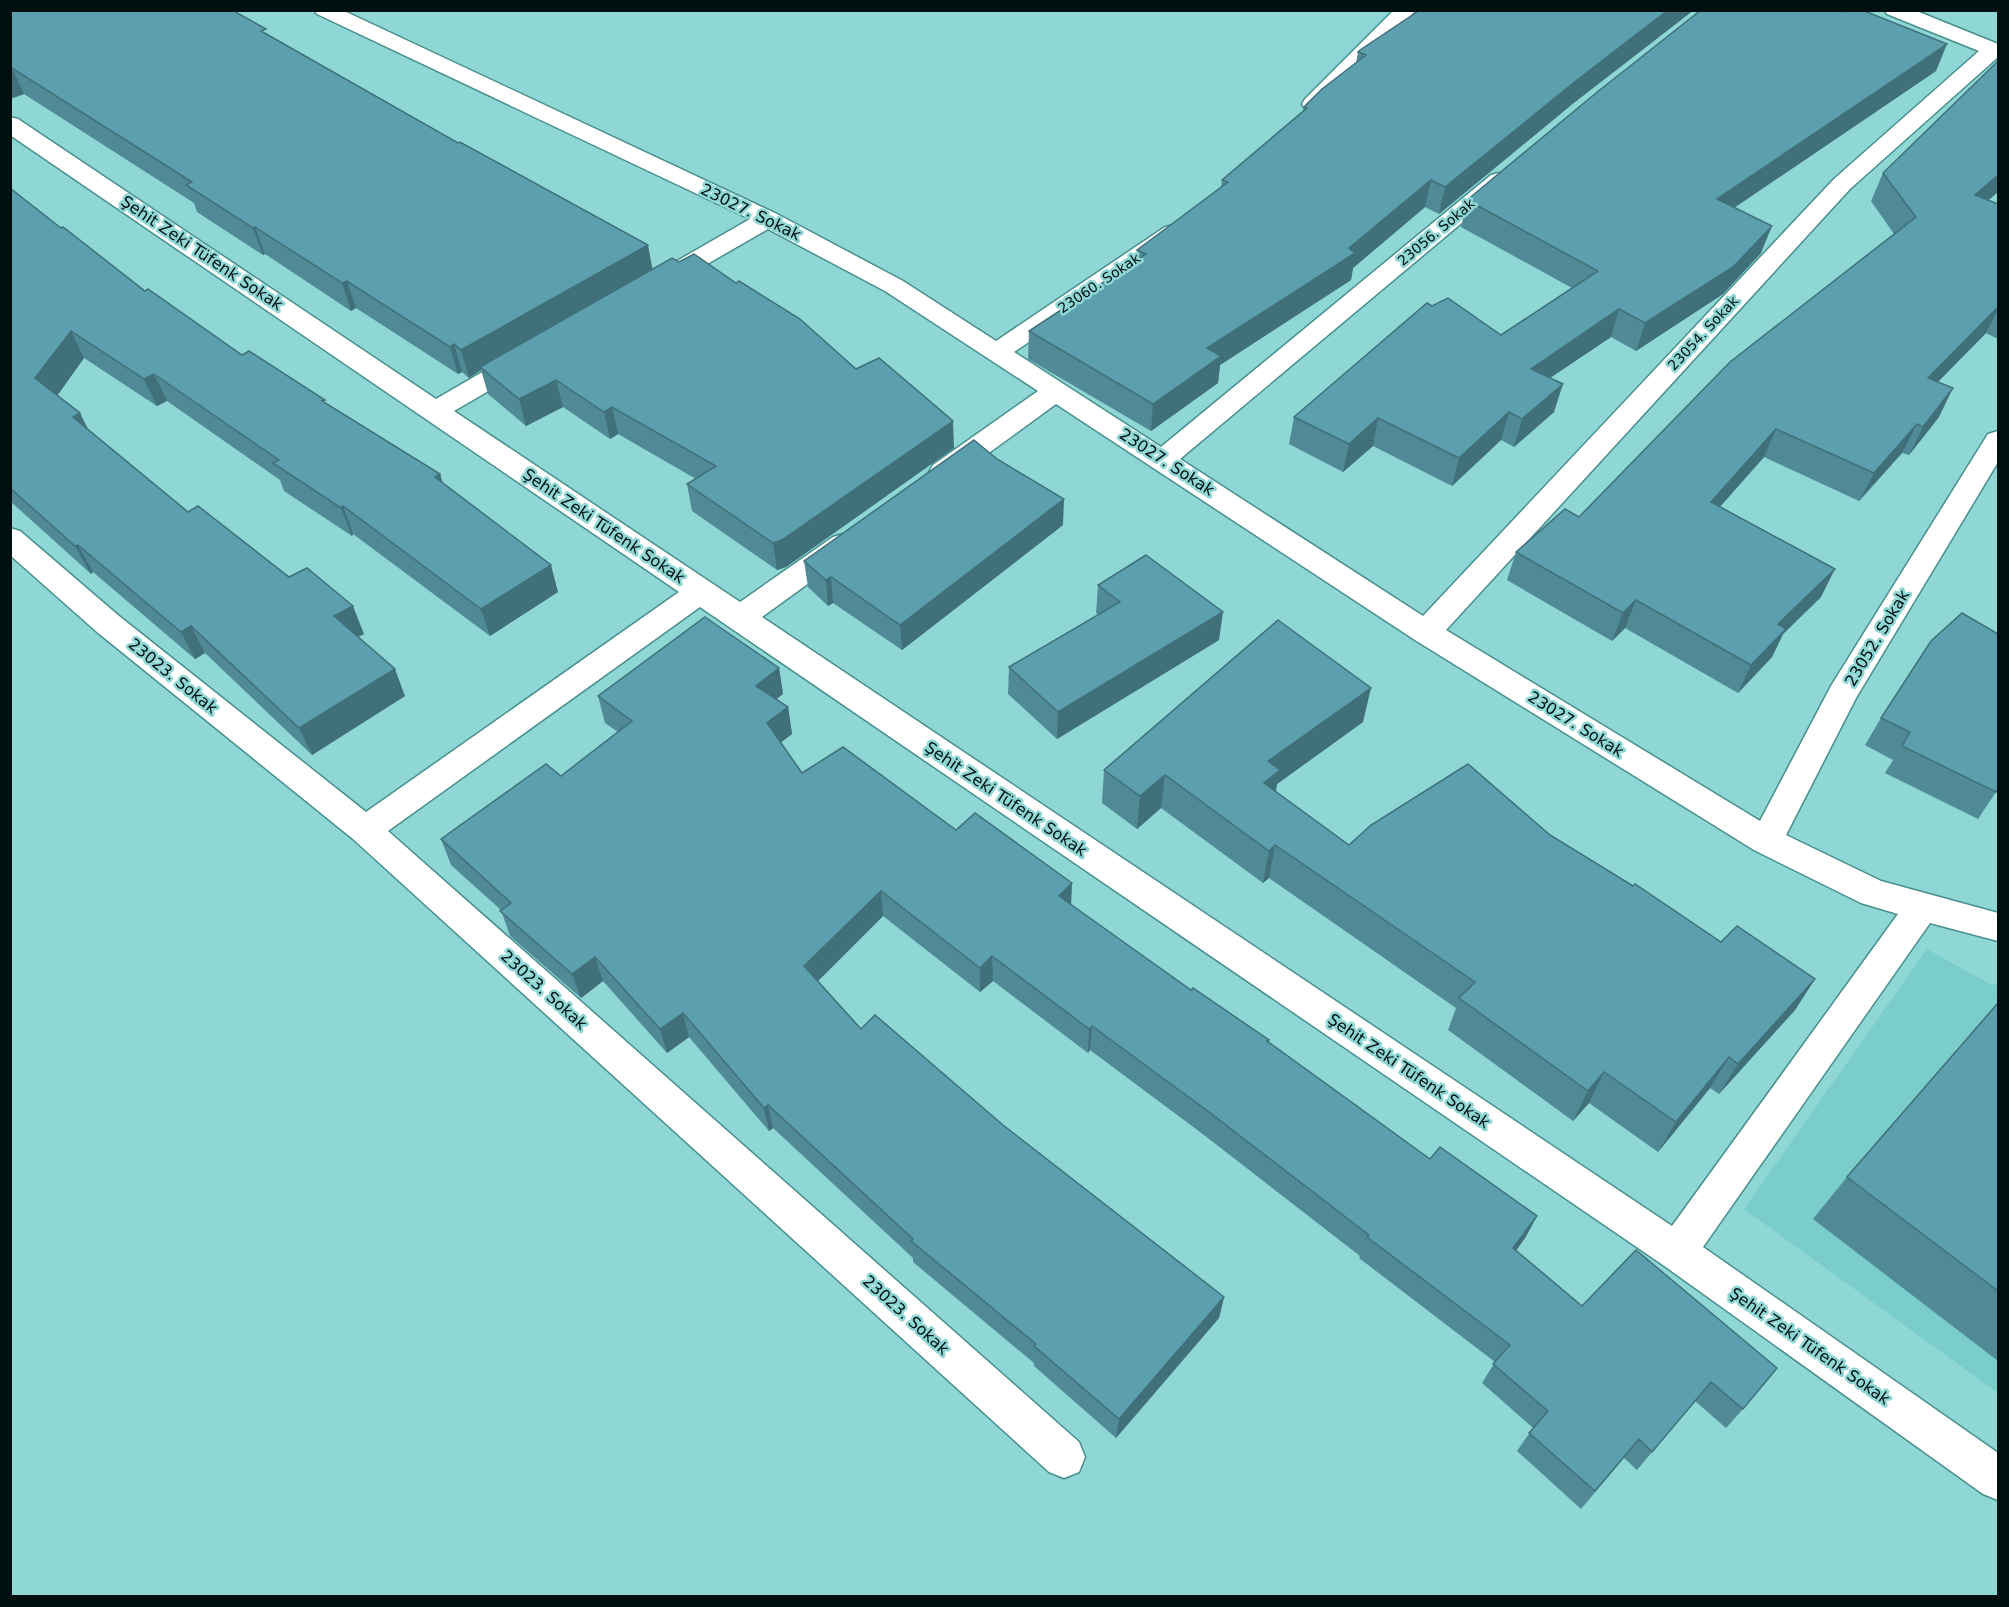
<svg xmlns="http://www.w3.org/2000/svg" width="2009" height="1607" viewBox="0 0 2009 1607" font-family="'DejaVu Sans',sans-serif">
<rect width="100%" height="100%" fill="#8fd7d5"/>
<path fill="#7acdcb" d="M1927 949 1990 984 1998 985V1393L1744 1209Z"/>
<g fill="none" stroke-linecap="round" stroke-linejoin="round">
<defs>
<path id="minor" d="M314 10H342L777 214 903 281 996 341 1165 227 1174 225 1183 227 1186 232 1183 237 1014 352 1161 447 1491 175 1499 173 1507 175 1511 180 1507 185 1180 459 1423 616 1834 179 1979 51 1887 14 1884 10H1914L1998 44V57L1850 189 1446 630 1760 821 1831 686 1988 434 1998 431V462L1856 698 1786 835 1881 881 1998 913V941L1930 923 1703 1247 1998 1453V1500L1983 1494 1663 1265 700 607 388 831 1079 1442 1085 1457 1079 1472 1064 1478 1049 1472 353 839 97 632 10 555V528L20 531 119 616 366 812 679 592 10 135V117L18 119 436 399 515 353 524 351 533 353 537 359 533 365 454 411 740 602 833 537 843 534 853 537 858 544 853 551 762 617 1672 1226 1898 914 1861 903 1754 850 1415 640 1056 404 953 479 943 481 933 479 929 472 933 465 1038 391 885 291 768 229 669 286 660 289 651 286 647 281 651 276 750 219 317 14Z
M1394 10H1416L1321 109 1313 111 1305 109 1302 104 1305 99Z"/>
</defs>
<use href="#minor" stroke="#478f8d" stroke-width="3"/>
<use href="#minor" fill="#fff" fill-rule="evenodd"/>
</g>
<path fill="#4f8a96" d="M10 10 268 35 653 269 856 369 954 448 786 567 777 570 692 511 687 484 696 479 618 434 610 439 563 407 526 426 488 394 481 370 469 378 462 372 458 374 356 308 351 311 265 254 263 255 197 212 194 203 24 94 10 99Z
M1358 52 1570 106 1439 214 1425 207 1353 268 1351 280 1220 365 1218 383 1151 431 1028 359 1029 331 1136 261 1137 250 1221 188 1222 180 1303 111 1304 107 1356 63Z
M1936 71 1734 208 1761 253 1723 294 1636 351 1611 337 1550 378 1554 412 1514 447 1501 440 1452 486 1373 446 1343 472 1289 444 1294 417 1432 306 1501 335 1572 288 1461 227 1467 200Z
M1883 173 1998 192 1988 200 1998 204V339L1986 333 1938 382 1939 417 1909 455 1902 453 1859 501 1764 457 1720 507 1821 597 1783 634 1772 657 1738 693 1625 628 1612 641 1507 580 1516 552 1579 517 1894 234 1871 201Z
M10 188 61 228 145 291 242 355 327 404 440 474 442 482 558 592 490 636 353 534 352 536 284 491 280 480 167 401 157 406 84 358 57 395 89 430 188 512 289 577 364 634 358 637 405 696 312 755 205 653 195 659 93 572 91 574 10 501Z
M1063 525 902 650 833 603 828 606 808 587 804 561Z
M1098 585 1219 640 1057 739 1008 694 1009 667 1099 615 1096 613Z
M1998 634 1996 792 1978 819 1885 773 1893 760 1865 745 1881 718Z
M779 668 783 694 776 699 788 707 792 734 781 742 802 773 956 830 1071 905 1191 990 1269 1040 1268 1042 1430 1159 1537 1216 1525 1238 1516 1251 1582 1306 1636 1250 1743 1409 1726 1428 1695 1401 1637 1470 1624 1458 1581 1509 1517 1451 1533 1428 1482 1383 1495 1362 1359 1258 1360 1256 1204 1135 1090 1050 1088 1053 993 981 980 992 883 916 818 981 861 1029 1003 1125 1224 1297 1219 1318 1116 1438 1034 1366V1363L913 1262V1258L773 1128 769 1131 689 1037 667 1053 603 981 581 998 510 936 501 910 451 865 441 839 561 776 618 732 605 723 598 696Z
M1363 722 1277 784 1276 792 1349 845 1550 835 1721 942 1815 979 1795 1010 1719 1094 1710 1088 1658 1152 1589 1103 1573 1121 1448 1030 1456 1008 1269 878 1263 883 1161 808 1137 829 1102 803 1104 770Z
M1998 1003V1361L1813 1219 1847 1177Z"/>
<path fill="#40707a" d="M1668 10H1694L1570 106 1439 214 1445 187 1577 80Z
M1947 44 1936 71 1707 226 1717 199Z
M10 68H12L24 94 10 99Z
M1998 175V192L1962 223 1975 195Z
M1431 180 1425 207 1353 268 1351 280 1220 365 1218 383 1151 431 1153 404 1207 348 1349 248Z
M1772 226 1761 253 1723 294 1636 351 1645 323Z
M255 227 265 254 263 255 253 228Z
M648 245 653 272 480 367 481 370 469 378 461 350Z
M347 281 356 308 351 311 342 283Z
M1998 307V309L1986 333 1914 406 1928 378Z
M1619 309 1611 337 1523 396 1531 369Z
M71 331 84 358 50 406 35 378Z
M454 344 462 372 458 374 450 347Z
M154 374 167 401 157 406 144 379Z
M556 380 563 407 526 426 519 399Z
M1563 384 1554 412 1514 447 1522 419Z
M1953 388 1939 417 1909 455 1923 427Z
M612 407 618 434 610 439 604 412Z
M1509 412 1501 440 1452 486 1459 458Z
M80 413 94 441 73 417Z
M1378 418 1373 446 1343 472 1349 444Z
M953 421 954 448 786 567 777 570 773 543Z
M1917 424 1902 453 1859 501 1874 473Z
M1776 429 1764 457 1699 530 1711 502Z
M440 474 449 502 435 477Z
M1064 499 1063 525 902 650 900 625Z
M343 506 353 534 352 536 341 508Z
M78 545 93 572 91 574 75 546Z
M551 565 558 592 490 636 481 609Z
M1835 569 1821 597 1783 634 1772 657 1738 693 1751 665 1778 624Z
M831 577 833 603 828 606 826 580Z
M1636 600 1625 628 1612 641 1623 613Z
M353 606 364 634 345 643 334 616Z
M1223 612 1219 640 1057 739 1058 712Z
M191 626 205 653 195 659 181 632Z
M779 668 783 694 760 712 756 686Z
M395 669 405 696 312 755 299 728Z
M1371 688 1363 722 1277 784 1273 803 1258 817 1268 761Z
M788 707 792 734 771 750 767 723Z
M1165 775 1161 808 1137 829 1140 796Z
M1275 845 1269 878 1263 883 1269 851Z
M1072 883 1071 909 1059 896Z
M881 891 883 916 808 991 804 966Z
M992 956 993 981 980 992V968Z
M595 957 603 981 581 998 572 974Z
M1815 979 1795 1010 1719 1094 1738 1064Z
M683 1013 689 1037 667 1053 660 1029Z
M1092 1026 1090 1050 1088 1053 1089 1029Z
M1729 1057 1710 1088 1658 1152 1676 1122Z
M1604 1072 1589 1103 1573 1121 1588 1091Z
M768 1105 773 1128 769 1131 764 1108Z
M1537 1216 1525 1238 1502 1269 1513 1248Z
M1224 1297 1219 1318 1116 1438 1119 1419Z"/>
<path fill="#5ca0af" stroke="#40707a" stroke-width="1.5" d="M10 10H232L266 29 261 31 458 143 460 142 648 245 461 350 454 344 450 347 347 281 342 283 255 227 253 228 186 185 192 182 12 68H10Z
M1420 10H1668L1577 80 1445 187 1431 180 1349 248 1355 253 1207 348 1221 356 1153 404 1029 331 1146 254 1137 250 1228 182 1222 180 1307 108 1304 107 1322 89 1366 55 1358 52 1360 50Z
M1701 10H1839L1843 12 1845 10H1862L1947 44 1717 199 1772 226 1733 267 1645 323 1619 309 1531 369 1563 384 1522 419 1509 412 1459 458 1378 418 1349 444 1294 417 1427 303 1432 306 1448 298 1501 335 1598 271 1467 200 1596 93Z
M1998 61V175L1975 195 1998 204V307L1928 378 1953 388 1923 427 1917 424 1874 473 1776 429 1711 502 1835 569 1778 624 1786 629 1751 665 1636 600 1623 613 1516 552 1565 509 1579 517 1730 362 1916 217 1883 173Z
M10 188 61 228 63 227 145 291 148 289 242 355 249 351 325 400 322 401 440 474 435 477 551 565 481 609 343 506 341 508 273 463 279 460 154 374 144 379 71 331 35 378 80 413 73 417 188 512 198 506 289 577 307 568 353 606 334 616 395 669 299 728 191 626 181 632 78 545 75 546 10 488Z
M694 254 736 283 739 281 800 319 856 369 879 358 953 421 782 540 773 543 687 484 716 466 612 407 604 412 556 380 519 399 480 367 672 258 679 262Z
M974 440 997 459 1064 499 900 625 831 577 826 580 804 561Z
M1146 555 1223 612 1058 712 1009 667 1120 602 1098 585Z
M1962 613 1998 634V789L1996 792 1902 746 1910 732 1881 718 1931 641Z
M705 617 779 668 756 686 788 707 767 723 802 773 843 747 956 830 975 813 1072 883 1059 896 1191 990 1193 988 1269 1040 1267 1041 1430 1159 1440 1147 1537 1216 1513 1248 1582 1306 1636 1250 1777 1368 1743 1409 1711 1382 1652 1452 1639 1439 1595 1491 1529 1433 1548 1411 1493 1364 1510 1345 1367 1237 1369 1235 1209 1112 1092 1026 1089 1029 992 956 980 968 881 891 804 966 861 1029 875 1015 1003 1125 1224 1297 1119 1419 1034 1346 1036 1344 911 1241 913 1239 768 1105 764 1108 683 1013 660 1029 595 957 572 974 500 911 511 903 441 839 546 764 561 776 632 721 598 696Z
M1278 620 1371 688 1268 761 1280 770 1264 783 1349 845 1371 825 1468 764 1550 835 1633 886 1635 884 1721 942 1737 926 1815 979 1738 1064 1729 1057 1676 1122 1604 1072 1588 1091 1459 998 1475 982 1275 845 1269 851 1165 775 1140 796 1104 770Z
M1998 1003V1291L1847 1177Z"/>
<g text-anchor="middle" dominant-baseline="central" stroke-width="5" stroke-linejoin="round" paint-order="stroke">
<g font-size="14" fill="#001010" stroke="#8fd7d5">
<text transform="translate(1436 232) rotate(-40)">23056. Sokak</text>
<text transform="translate(1099 283) rotate(-34)">23060. Sokak</text>
<text transform="translate(1703 333) rotate(-47)">23054. Sokak</text>
</g>
<g font-size="16" fill="#001010" stroke="#8fd7d5">
<text transform="translate(751 212) rotate(26)">23027. Sokak</text>
<text transform="translate(202 253) rotate(34)">Şehit Zeki Tüfenk Sokak</text>
<text transform="translate(1167 462) rotate(33)">23027. Sokak</text>
<text transform="translate(604 526) rotate(34)">Şehit Zeki Tüfenk Sokak</text>
<text transform="translate(1877 638) rotate(-59)">23052. Sokak</text>
<text transform="translate(173 676) rotate(39)">23023. Sokak</text>
<text transform="translate(1576 724) rotate(32)">23027. Sokak</text>
<text transform="translate(1006 799) rotate(34)">Şehit Zeki Tüfenk Sokak</text>
<text transform="translate(544 990) rotate(42)">23023. Sokak</text>
<text transform="translate(1409 1071) rotate(34)">Şehit Zeki Tüfenk Sokak</text>
<text transform="translate(906 1315) rotate(42)">23023. Sokak</text>
<text transform="translate(1810 1346) rotate(35)">Şehit Zeki Tüfenk Sokak</text>
</g>
</g>
<rect width="2009" height="1607" fill="none" stroke="#001010" stroke-width="24"/>
</svg>
